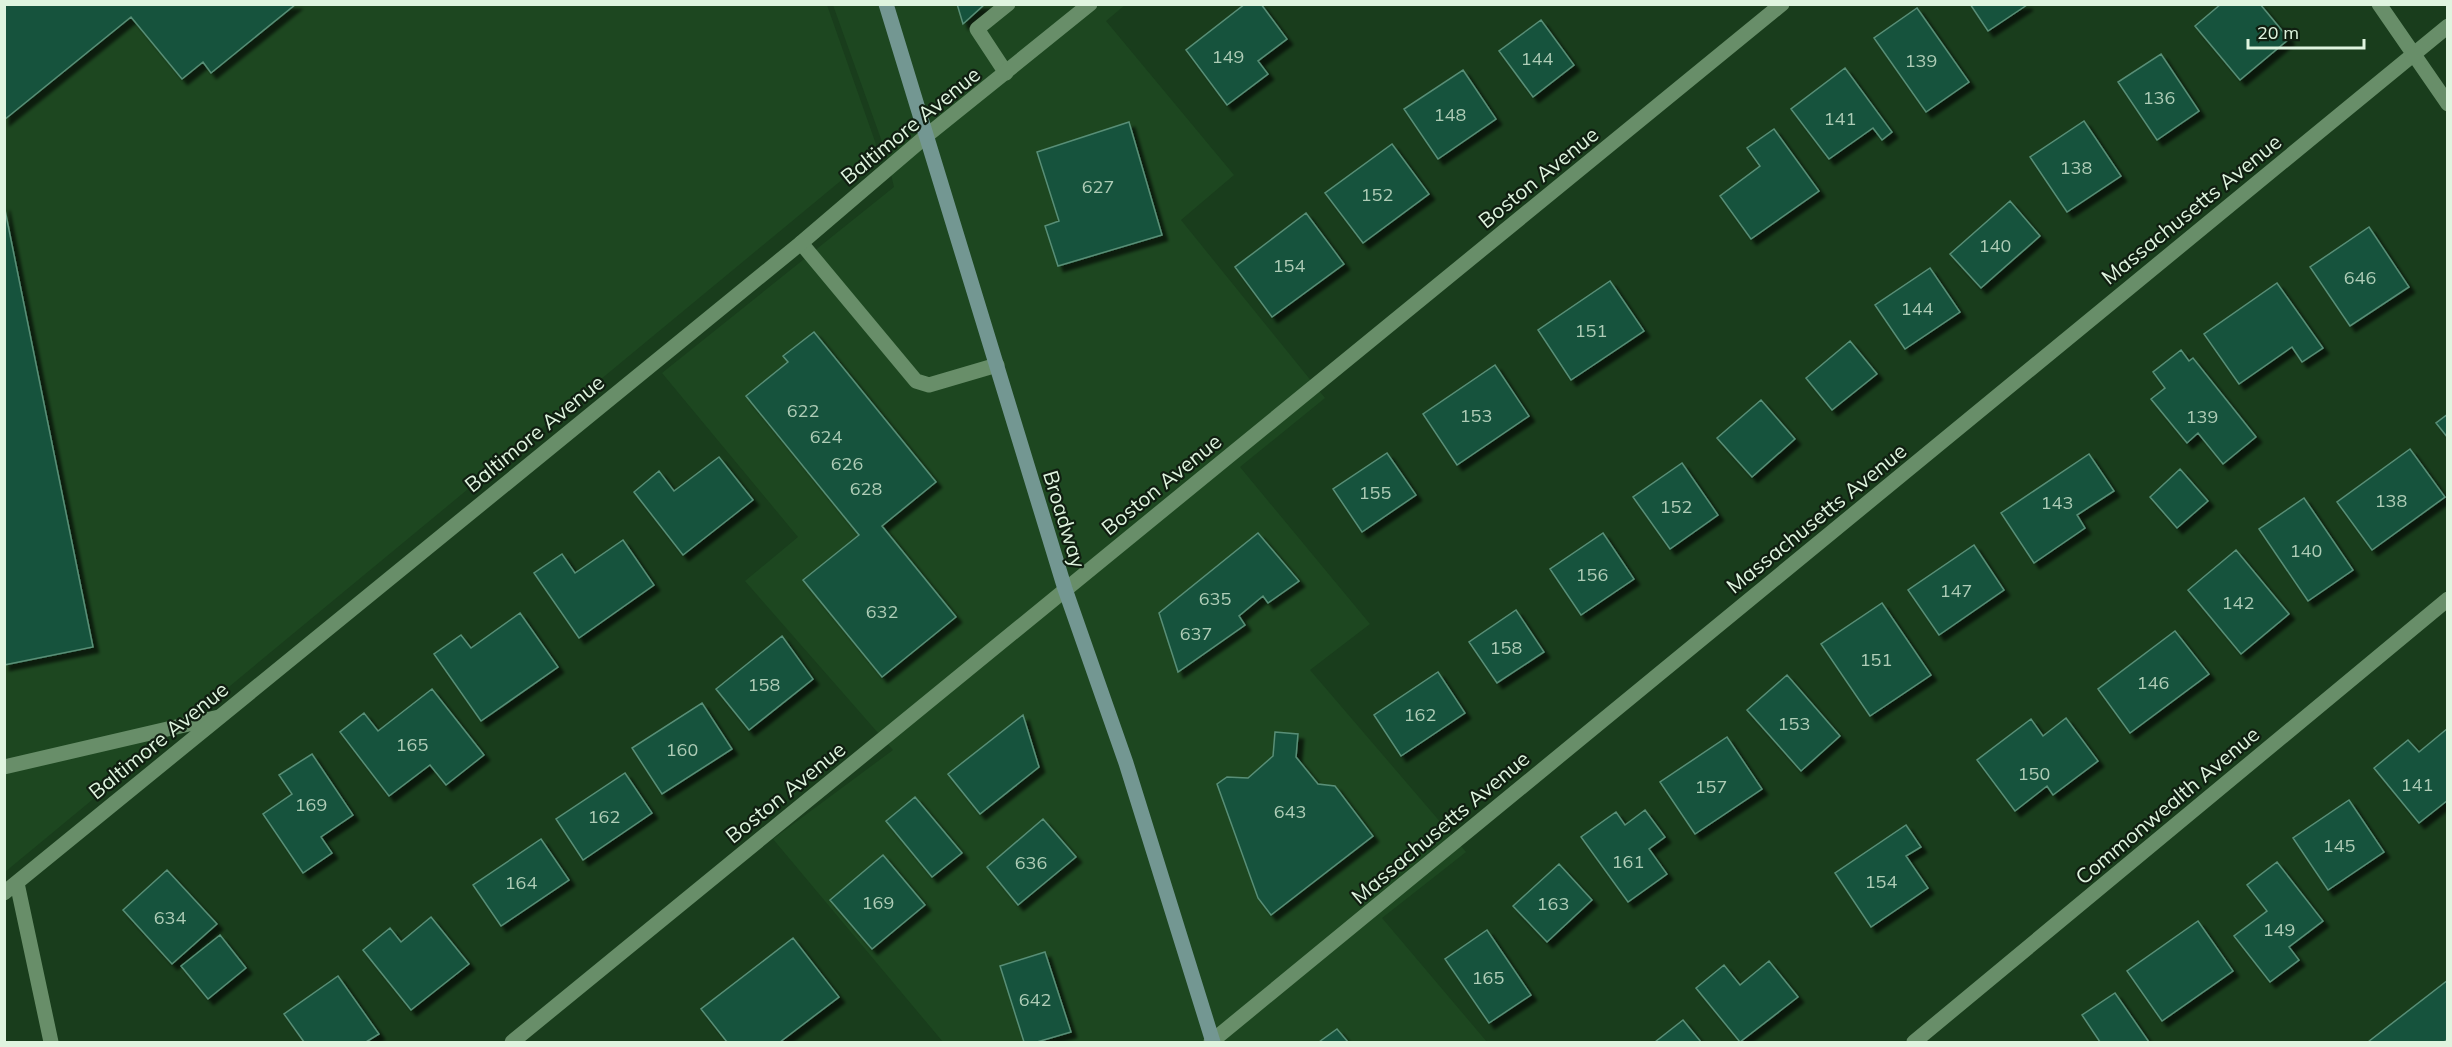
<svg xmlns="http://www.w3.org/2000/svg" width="2452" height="1047" viewBox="0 0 2452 1047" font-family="Mulish,sans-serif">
<defs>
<filter id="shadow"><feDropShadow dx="5.5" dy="5.5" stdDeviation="1.5" flood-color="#0009"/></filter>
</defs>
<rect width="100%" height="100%" fill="#193d1c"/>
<path fill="#1d4720" d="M5 5H827L878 150 5 872Z
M833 5H1125L1106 21 1234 175 1181 220 1325 398 1240 467 1370 624 1310 670 1466 852 1382 918 1487 1042H943L773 839 893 750 745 581 798 537 662 373 894 187 886 153Z"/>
<path fill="#19533d" stroke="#588f77" stroke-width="1.5" filter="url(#shadow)" d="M4 4H296L211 73 203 62 182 79 131 17 4 120Z
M957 4H985L963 24Z
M1245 4H1261L1287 39 1258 61 1268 74 1227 105 1186 50Z
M1970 4H2026L2027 5 1988 31Z
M2221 4H2260L2289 39 2240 80 2195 26Z
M1917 8 1969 82 1926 112 1874 38Z
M1541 20 1574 65 1533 97 1499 51Z
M2161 54 2199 111 2157 140 2118 82Z
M1845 68 1892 132 1882 140 1873 128 1829 159 1791 109Z
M1463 70 1496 119 1438 159 1404 109Z
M2084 121 2121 176 2067 212 2030 157Z
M1129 122 1162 235 1058 266 1045 226 1059 221 1037 152Z
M1774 129 1819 191 1751 239 1720 196 1760 166 1747 148Z
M1392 144 1429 194 1363 243 1325 193Z
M2010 201 2040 236 1981 288 1950 254Z
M4 205 93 647 4 665Z
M1306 213 1344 264 1272 317 1235 267Z
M2369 227 2409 287 2350 326 2310 267Z
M1930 268 1960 312 1905 349 1875 305Z
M1610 281 1644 331 1571 380 1538 330Z
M2277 283 2323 348 2302 362 2292 347 2239 384 2204 334Z
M814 332 936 482 882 526 956 617 882 677 803 580 859 535 746 396 788 362 783 356Z
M1850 341 1877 374 1832 410 1806 378Z
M2181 350 2189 361 2193 358 2256 437 2223 464 2198 433 2187 443 2151 399 2165 388 2153 372Z
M1495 365 1529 416 1457 465 1423 414Z
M1761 400 1795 439 1752 477 1717 438Z
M2448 414V438L2436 423Z
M2410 449 2445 497 2372 550 2337 502Z
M1387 453 1416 495 1362 532 1333 489Z
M2089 454 2114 491 2077 515 2085 528 2034 563 2001 513Z
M719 457 753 500 683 555 634 492 659 471 674 491Z
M1682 463 1718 515 1670 549 1633 497Z
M2180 469 2208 501 2177 528 2150 497Z
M2304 498 2353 570 2308 601 2259 529Z
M1258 533 1299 581 1268 603 1263 596 1239 616 1245 625 1178 672 1159 613Z
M1603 533 1634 579 1581 615 1550 569Z
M623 540 654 585 579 638 534 573 562 554 575 573Z
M1974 545 2004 590 1939 635 1908 590Z
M2236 550 2289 614 2241 654 2188 590Z
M1882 603 1931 675 1870 716 1821 644Z
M1516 610 1544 652 1497 683 1469 642Z
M520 613 558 667 481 721 434 654 461 635 471 648Z
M2175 631 2209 674 2130 733 2098 689Z
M782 636 813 679 749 730 716 689Z
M1438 672 1465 713 1401 756 1374 715Z
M1787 675 1840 736 1801 771 1747 710Z
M432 689 484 755 446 785 430 765 389 796 340 732 364 713 378 731Z
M702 703 732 749 662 794 632 748Z
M1023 715 1039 767 980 814 948 774Z
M2066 718 2098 761 2053 795 2047 786 2015 811 1977 760 2031 719 2043 736Z
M2448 728V800L2419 823 2374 768 2408 740 2419 752Z
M1275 732 1298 734 1296 757 1318 784 1335 786 1373 836 1271 915 1258 898 1217 784 1227 777 1248 778 1273 756Z
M1727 737 1762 789 1695 834 1660 782Z
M312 754 353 815 321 837 332 853 303 873 263 814 292 794 279 775Z
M625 773 652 813 583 860 556 819Z
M915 797 962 853 932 877 886 821Z
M2349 800 2384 852 2328 890 2293 838Z
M1645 810 1665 837 1649 849 1667 874 1628 902 1581 837 1616 812 1625 825Z
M1043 819 1076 857 1018 905 987 867Z
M1906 825 1921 847 1906 856 1928 888 1871 927 1835 873Z
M541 839 569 880 501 926 473 885Z
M883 855 925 905 872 949 830 900Z
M2277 862 2323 921 2289 947 2299 960 2270 982 2234 936 2267 911 2247 885Z
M1559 864 1592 900 1547 942 1513 906Z
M167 870 217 924 172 964 123 910Z
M431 917 469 964 411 1010 363 950 390 928 401 942Z
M2198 921 2233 971 2162 1021 2127 971Z
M1487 930 1531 995 1489 1023 1445 959Z
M220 935 246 968 208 999 181 966Z
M793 938 839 997 780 1042H727L701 1009Z
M1045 952 1071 1032 1037 1042H1024L1000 966Z
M1769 961 1798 997 1740 1042 1696 988 1724 965 1740 985Z
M338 976 379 1034 366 1042H304L284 1014Z
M2448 980V1039L2444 1042H2368Z
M2115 993 2149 1042H2100L2082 1015Z
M1683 1020 1701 1042H1655Z
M1337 1029 1348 1042H1319Z"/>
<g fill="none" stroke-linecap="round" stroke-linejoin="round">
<path stroke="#688e69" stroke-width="15" d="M1006 73 977 29 1008 4
M801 243 916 381 929 385 997 365
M4 767 219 717"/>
<path stroke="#688e69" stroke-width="15" d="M2379 4 2448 104
M17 883 51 1042
M4 893 801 243 925 137 1090 4
M512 1042 1782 4
M1211 1042 2448 26
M1914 1042 2448 599"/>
<path stroke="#739792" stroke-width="15" d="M886 4 1065 589 1126 763 1213 1042"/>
</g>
<g text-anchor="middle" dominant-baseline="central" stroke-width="4.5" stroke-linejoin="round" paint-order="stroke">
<g font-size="18" fill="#aeccb6">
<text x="1228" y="56">149</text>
<text x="1537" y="58">144</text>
<text x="1921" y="60">139</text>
<text x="2159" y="97">136</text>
<text x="1450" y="114">148</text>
<text x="1840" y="118">141</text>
<text x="2076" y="167">138</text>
<text x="1098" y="186">627</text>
<text x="1377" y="194">152</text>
<text x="1995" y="245">140</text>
<text x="1289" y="265">154</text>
<text x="2360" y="277">646</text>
<text x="1917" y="308">144</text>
<text x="1591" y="330">151</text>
<text x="803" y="410">622</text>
<text x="1476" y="415">153</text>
<text x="2202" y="416">139</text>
<text x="826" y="436">624</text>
<text x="847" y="463">626</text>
<text x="866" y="488">628</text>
<text x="1375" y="492">155</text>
<text x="2391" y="500">138</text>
<text x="2057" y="502">143</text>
<text x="1676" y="506">152</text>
<text x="2306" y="550">140</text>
<text x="1592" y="574">156</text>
<text x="1956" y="590">147</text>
<text x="1215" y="598">635</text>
<text x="2238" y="602">142</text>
<text x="882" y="611">632</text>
<text x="1196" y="633">637</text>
<text x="1506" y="647">158</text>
<text x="1876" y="659">151</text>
<text x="2153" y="682">146</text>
<text x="764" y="684">158</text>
<text x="1420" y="714">162</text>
<text x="1794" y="723">153</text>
<text x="412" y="744">165</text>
<text x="682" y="749">160</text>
<text x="2034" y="773">150</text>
<text x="2417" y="784">141</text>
<text x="1711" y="786">157</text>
<text x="311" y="804">169</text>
<text x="1290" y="811">643</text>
<text x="604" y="816">162</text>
<text x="2339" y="845">145</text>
<text x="1628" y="861">161</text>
<text x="1031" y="862">636</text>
<text x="1881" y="881">154</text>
<text x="521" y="882">164</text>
<text x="878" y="902">169</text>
<text x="1553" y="903">163</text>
<text x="170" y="917">634</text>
<text x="2279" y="929">149</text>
<text x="1488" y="977">165</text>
<text x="1035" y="999">642</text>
</g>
<g font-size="21" fill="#dff4df" stroke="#101f11">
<text transform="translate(910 125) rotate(-39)">Baltimore Avenue</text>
<text transform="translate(1538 177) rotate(-39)">Boston Avenue</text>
<text transform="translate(2191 209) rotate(-39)">Massachusetts Avenue</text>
<text transform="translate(534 433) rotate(-39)">Baltimore Avenue</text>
<text transform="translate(1161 484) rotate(-39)">Boston Avenue</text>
<text transform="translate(1816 518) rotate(-39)">Massachusetts Avenue</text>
<text transform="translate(1065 519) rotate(73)">Broadway</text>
<text transform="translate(158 740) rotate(-39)">Baltimore Avenue</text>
<text transform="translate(785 792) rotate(-39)">Boston Avenue</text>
<text transform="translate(2167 805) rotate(-40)">Commonwealth Avenue</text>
<text transform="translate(1440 827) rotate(-40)">Massachusetts Avenue</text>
</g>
</g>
<rect width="2452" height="1047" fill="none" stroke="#dff4df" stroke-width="12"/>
<path d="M2248 39v9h116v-9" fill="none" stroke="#dff4df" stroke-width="3"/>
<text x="2257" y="39" font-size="18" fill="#dff4df" stroke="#101f11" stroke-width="4.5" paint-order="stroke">20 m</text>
</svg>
